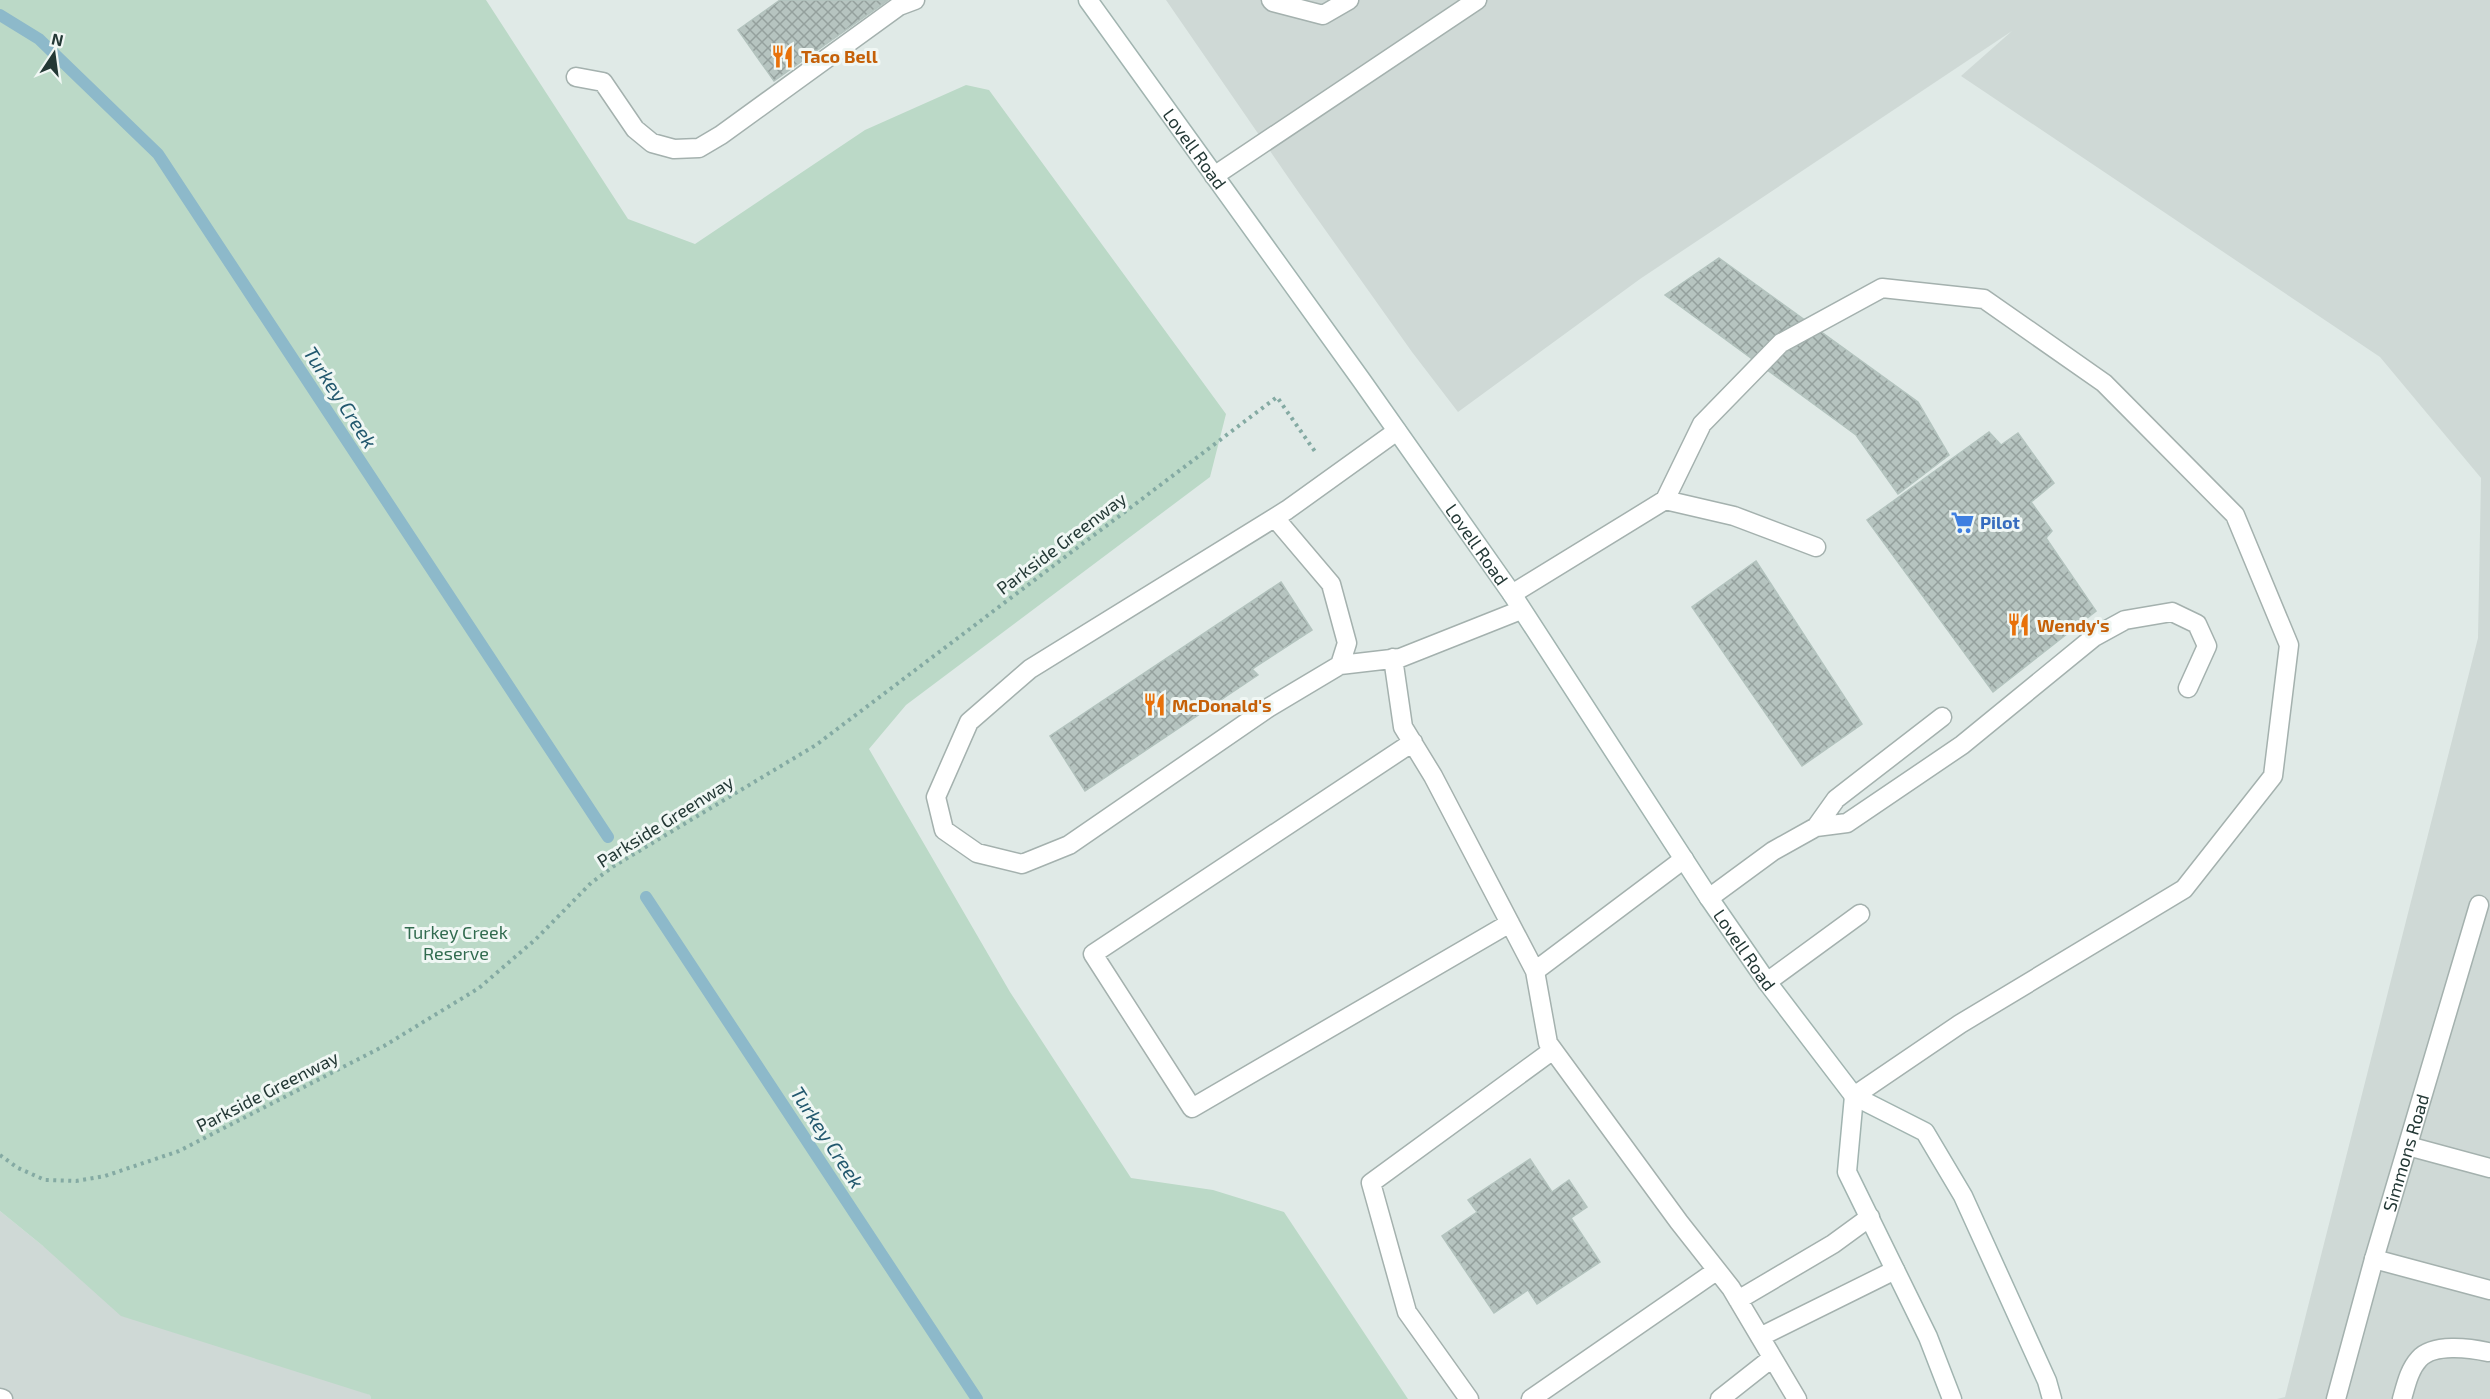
<svg xmlns="http://www.w3.org/2000/svg" width="2490" height="1399" viewBox="0 0 2490 1399" font-family="'Exo 2',sans-serif">
<defs>
<pattern id="building-cross-hatch" width="8" height="8" patternUnits="userSpaceOnUse" patternTransform="scale(1.5)"><rect width="8" height="8" fill="#b6c4c0"/><path d="M0 0l8 8M0 8l8-8" fill="none" stroke="#94a09d"/></pattern>
</defs>
<rect width="100%" height="100%" fill="#e0eae7"/>
<path fill="#cfd9d6" d="M1166 0H2490V1399H2277L2285 1397 2478 638 2481 478 2380 357 1961 76 2012 31 1640 279 1458 412 1412 352 1299 193Z
M0 1211 43 1246 370 1395 371 1399H0Z"/>
<path fill="#bbd9c7" d="M0 0H486L628 219 695 244 865 130 966 85 989 90 1226 414 1210 477 906 705 869 749 1010 992 1131 1178 1213 1190 1284 1212 1408 1399H371L370 1395 121 1316 43 1246 0 1211Z"/>
<g fill="none" stroke-linecap="round" stroke-linejoin="round">
<path stroke="#8db9ca" stroke-width="12" d="M0 15 39 39 158 154 608 837
M646 897 977 1399"/>
</g>
<path fill="url(#building-cross-hatch)" stroke="#b3c3be" stroke-width="1.5" d="M780 0H888L774 81 738 30Z
M1719 258 1918 402 1949 455 1898 494 1856 435 1665 295Z
M1989 432 2001 445 2018 433 2054 483 2031 502 2052 531 2046 538 2096 611 1993 692 1867 520Z
M1756 561 1862 724 1802 766 1692 607Z
M1281 582 1312 630 1252 669 1258 675 1085 791 1050 736Z
M1530 1159 1552 1192 1569 1180 1587 1207 1571 1218 1600 1262 1537 1304 1528 1290 1494 1313 1442 1236 1477 1212 1468 1200Z"/>
<g fill="none" stroke-linecap="round" stroke-linejoin="round">
<defs>
<path id="service" d="M1271 0 1273 2 1323 15 1349 0
M576 77 603 82 635 129 652 143 674 149 699 148 721 135 899 6 915 0
M1214 176 1477 0
M1397 431 1287 510 1030 669 969 722 936 797 944 830 977 853 1022 864 1069 845 1268 708 1340 665 1400 658 1521 610
M1665 500 1702 424 1781 343 1882 288 1984 299 2104 383 2235 515 2289 645 2273 776 2184 889 1960 1024 1854 1096
M1275 518 1331 584 1347 643 1340 665
M1512 594 1665 500 1734 516 1816 547
M1393 658 1403 727 1433 776 1535 971 1548 1043 1679 1222 1731 1288 1797 1399
M1413 742 1093 954 1192 1108 1510 923
M1816 827 1847 823 1962 745 2094 637 2125 620 2172 612 2197 624 2207 646 2188 688
M1709 898 1773 851 1816 827 1836 799 1942 717
M1535 971 1684 859
M1767 982 1860 914
M2408 1146 2490 1168
M2374 1259 2490 1290
M1738 1300 1833 1244 1870 1217
M1760 1337 1895 1270
M0 1398 3 1399
M1469 1399 1407 1312 1371 1183 1553 1050
M1531 1399 1716 1271
M1720 1399 1772 1358
M2402 1399C2406 1385 2409 1370 2419 1359 2433 1343 2470 1348 2488 1352"/>
<g id="minor">
<path id="s1" d="M2336 1399 2374 1259 2479 905"/>
</g>
<g id="secondary">
<path id="s2" d="M1088 0 1362 381 1512 594 1709 898 1767 982 1854 1096 1925 1132 1963 1196 2047 1381 2052 1399"/>
<path d="M1854 1096 1847 1172 1928 1337 1952 1399"/>
</g>
</defs>
<use href="#service" stroke="#a4b1ae" stroke-width="21"/>
<use href="#minor" stroke="#a4b1ae" stroke-width="21"/>
<use href="#secondary" stroke="#a1b4b0" stroke-width="21"/>
<path stroke="#84aaa3" stroke-width="4" stroke-dasharray="3 4.5" stroke-linecap="butt" d="M0 1155 18 1168 45 1180 76 1181 105 1176 179 1151 384 1046 479 988 536 939 591 883 614 866 816 745 1277 397 1316 453"/>
<use href="#service" stroke="#fff" stroke-width="18"/>
<use href="#minor" stroke="#fff" stroke-width="18"/>
<use href="#secondary" stroke="#fff" stroke-width="18"/>
</g>
<defs>
<symbol id="restaurant-bare" viewBox="-9 -9 18 18"><path d="M-5-6h1v4h1v-4h1v4h1v-4h1v5L-1.5 .5V6h-2V.5L-5-1ZM5-6V6H3V1.5H1.5Q1.5-4 5-6Z" fill="#e8710a" stroke="#f0f7f4" stroke-width="2.5" paint-order="stroke"/></symbol>
<symbol id="supermarket-bare" viewBox="-9 -9 18 18"><path d="M-6-5.5h2.5l.6 2H6L4.5 2H-2.5L-4.4-4H-6ZM-1.5 3.2a1.3 1.3 0 1 0 .1 0ZM3 3.2a1.3 1.3 0 1 0 .1 0Z" fill="#3f7fe0" stroke="#f0f7f4" stroke-width="2.5" paint-order="stroke"/></symbol>
</defs>
<g fill-rule="evenodd">
<use href="#restaurant-bare" x="766" y="40" width="33" height="33"/>
<use href="#supermarket-bare" x="1946" y="506" width="33" height="33"/>
<use href="#restaurant-bare" x="2002" y="608" width="33" height="33"/>
<use href="#restaurant-bare" x="1138" y="688" width="33" height="33"/>
</g>
<g text-anchor="middle" dominant-baseline="central" stroke-width="6" stroke-linejoin="round" paint-order="stroke">
<g font-size="18" font-weight="bold" fill="#c56008" stroke="#f0f7f4" text-anchor="start">
<text x="801" y="56">Taco Bell</text>
<text x="2037" y="625">Wendy's</text>
<text x="1172" y="705">McDonald's</text>
</g>
<g font-size="18" fill="#233835" stroke="#f0f7f4">
<text stroke="none"><textPath href="#s2" startOffset="183">Lovell Road</textPath></text>
<text transform="translate(1061 543) rotate(-37)">Parkside Greenway</text>
<text stroke="none"><textPath href="#s2" startOffset="669">Lovell Road</textPath></text>
<text transform="translate(665 821) rotate(-32)">Parkside Greenway</text>
<text stroke="none"><textPath href="#s2" startOffset="1155">Lovell Road</textPath></text>
<text transform="translate(267 1091) rotate(-27)">Parkside Greenway</text>
<text stroke="none"><textPath href="#s1" startOffset="256">Simmons Road</textPath></text>
</g>
<g font-size="18" font-weight="bold" fill="#366cbe" stroke="#f0f7f4" text-anchor="start">
<text x="1980" y="522">Pilot</text>
</g>
<g font-size="18" fill="#316b4f" stroke="#f0f7f4">
<text x="456" y="932">Turkey Creek<tspan x="456" dy="21">Reserve</tspan></text>
</g>
<g font-size="20" font-style="italic" fill="#22586e" stroke="#f0f7f4">
<text transform="translate(341 397) rotate(57)">Turkey Creek</text>
<text transform="translate(828 1137) rotate(57)">Turkey Creek</text>
</g>
</g>
<g transform="translate(54 54) rotate(13)" stroke="#f0f7f4" stroke-width="4.5" paint-order="stroke">
<path d="M0-4.5L10 22L0 15L-10 22Z" fill="#233835"/>
<text y="-9" font-size="16" font-weight="bold" text-anchor="middle" fill="#233835">N</text>
</g>
</svg>
